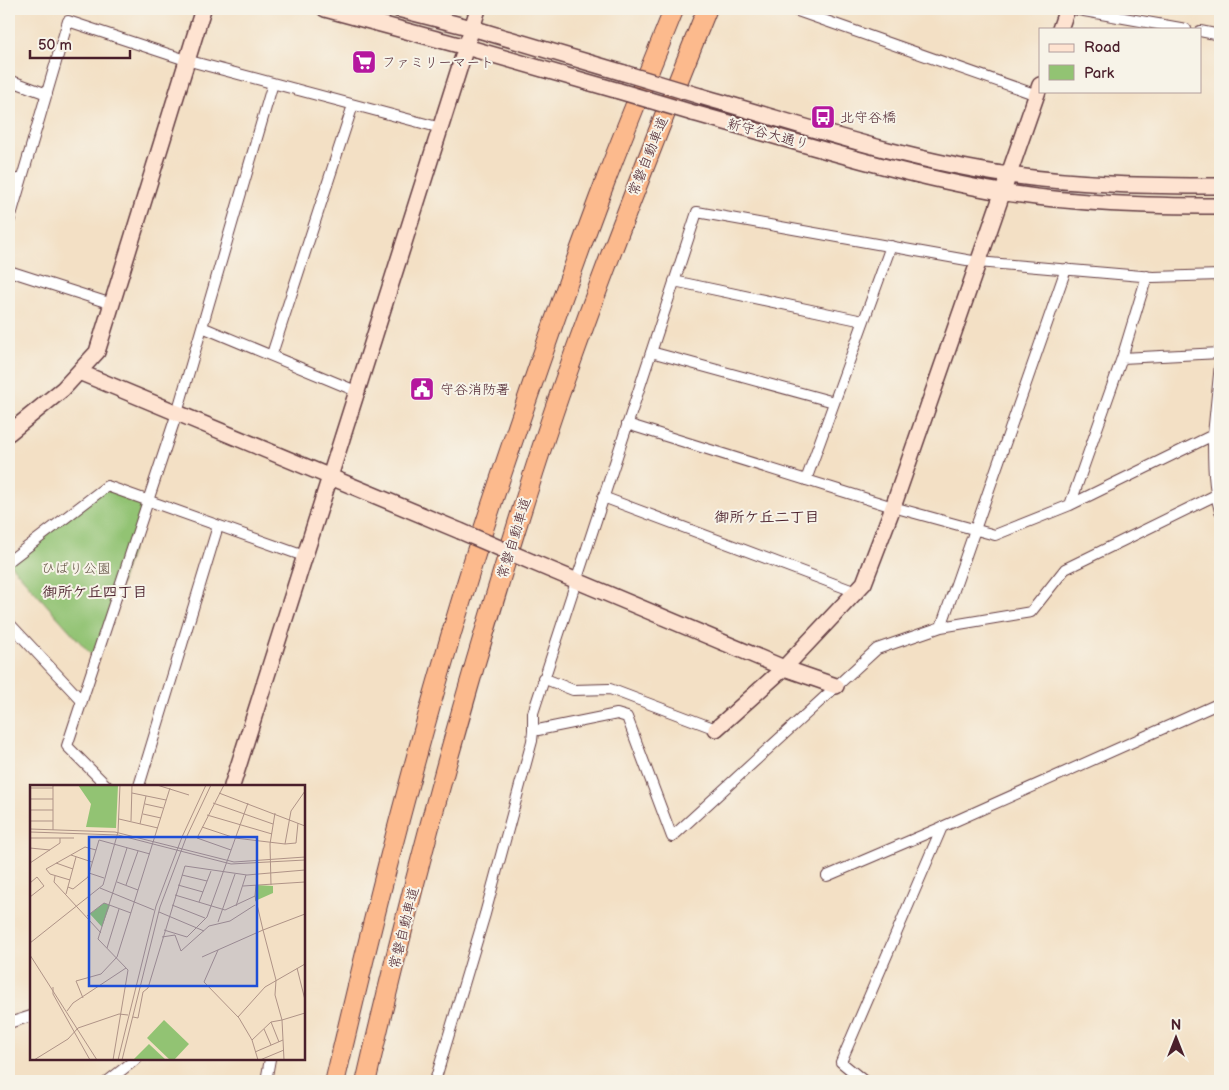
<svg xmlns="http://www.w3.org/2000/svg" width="1229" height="1090" viewBox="0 0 1229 1090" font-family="'Balsamiq Sans','Klee One',sans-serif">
<rect width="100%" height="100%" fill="#f7f3e8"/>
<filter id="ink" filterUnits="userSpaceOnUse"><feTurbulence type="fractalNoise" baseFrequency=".02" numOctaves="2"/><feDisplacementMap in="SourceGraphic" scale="10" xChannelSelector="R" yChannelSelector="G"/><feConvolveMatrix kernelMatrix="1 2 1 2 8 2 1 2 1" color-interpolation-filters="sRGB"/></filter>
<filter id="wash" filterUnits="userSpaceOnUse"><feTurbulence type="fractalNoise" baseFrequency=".0096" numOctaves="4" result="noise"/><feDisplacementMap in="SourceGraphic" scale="20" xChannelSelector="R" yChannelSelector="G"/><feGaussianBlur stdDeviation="1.12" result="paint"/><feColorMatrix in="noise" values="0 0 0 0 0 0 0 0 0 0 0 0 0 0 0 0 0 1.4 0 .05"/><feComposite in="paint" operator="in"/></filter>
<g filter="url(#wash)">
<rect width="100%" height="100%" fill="#f3e0c5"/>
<path fill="#92c373" stroke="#6e714f" d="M1220 364V468L1213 471Z
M107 486 148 501 96 660 9 563Z"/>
</g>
<g filter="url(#ink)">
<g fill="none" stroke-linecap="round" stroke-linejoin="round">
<defs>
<path id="street" d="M792 9 1037 95
M1073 9 1186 29
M1200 31 1220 35
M9 80 47 94
M9 177 21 181
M9 222 68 21 186 60 441 128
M9 271 112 304
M674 281 863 321
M202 327 356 391
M651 352 834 402
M272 354 353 105
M1122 358 1220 353
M627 424 893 507 995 535 1070 505 1213 435 1220 364
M1213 435C1213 461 1213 486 1220 511
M806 480 891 246
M603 497 856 592
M1070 505 1122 358 1147 276
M9 561 107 486 304 556
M9 623 82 701
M941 627 1066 269
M543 678 573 690 610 689 716 729
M533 731 617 714 627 717 672 837 877 649 941 627 1031 612 1065 569 1216 495
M107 786 67 746 177 413 273 83
M139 786 218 526
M827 876 942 827 1220 703
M9 1023 31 1016
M108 1081 136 1059
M266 1081 270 1059
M435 1081 485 914 532 741 533 731V713L697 212 978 262 1153 277 1220 275
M864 1081 841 1062 942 827"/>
<path id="secondary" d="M325 9 466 47 619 91
M398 9 472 28 624 73
M1060 29 1067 9
M700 96C802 125 904 160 1009 175 1079 185 1150 186 1220 186
M693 113C795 141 897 174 1001 192 1073 204 1148 206 1220 206
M79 372 460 531
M9 433 63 389 97 352 203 9
M532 562 784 668 836 686
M716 729 784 668 864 583 893 507 1040 85
M232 786 478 9"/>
<path id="highway" d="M335 1081C380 887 430 692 492 503 528 395 565 288 605 182 627 124 651 67 674 9
M366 1081C407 903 455 726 509 551 528 490 547 428 569 368 612 247 659 128 707 9"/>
</defs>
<use href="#street" stroke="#633c42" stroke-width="12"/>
<use href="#secondary" stroke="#633c42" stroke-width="18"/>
<use href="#highway" stroke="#633c42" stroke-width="21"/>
<use href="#street" stroke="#fff" stroke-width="10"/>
<use href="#secondary" stroke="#fee3d1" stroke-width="15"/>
<use href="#highway" stroke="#fcba8d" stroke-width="19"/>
<defs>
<path id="secondary-bridge" d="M624 73 700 96
M619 91 693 113
M460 531 532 562"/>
</defs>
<use href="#secondary-bridge" stroke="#633c42" stroke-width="18" stroke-linecap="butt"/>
<use href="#secondary-bridge" stroke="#fee3d1" stroke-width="15"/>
</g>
</g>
<defs>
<symbol id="supermarket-square" viewBox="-11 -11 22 22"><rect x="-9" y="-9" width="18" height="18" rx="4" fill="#b5179e" stroke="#f7f3e8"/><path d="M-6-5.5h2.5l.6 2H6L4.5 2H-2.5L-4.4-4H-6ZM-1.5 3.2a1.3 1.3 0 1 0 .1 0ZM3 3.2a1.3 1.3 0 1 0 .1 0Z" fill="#fff"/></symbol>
<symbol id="bus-square" viewBox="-11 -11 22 22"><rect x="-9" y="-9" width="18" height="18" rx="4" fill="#b5179e" stroke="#f7f3e8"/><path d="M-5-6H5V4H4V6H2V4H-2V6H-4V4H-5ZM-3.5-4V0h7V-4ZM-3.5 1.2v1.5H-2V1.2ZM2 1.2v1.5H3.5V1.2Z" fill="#fff"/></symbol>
<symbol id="civic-square" viewBox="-11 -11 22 22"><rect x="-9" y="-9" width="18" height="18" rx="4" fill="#b5179e" stroke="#f7f3e8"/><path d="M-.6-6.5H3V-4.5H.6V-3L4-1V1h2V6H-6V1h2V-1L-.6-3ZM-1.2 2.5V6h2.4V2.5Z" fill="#fff"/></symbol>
</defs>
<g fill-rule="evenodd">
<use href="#supermarket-square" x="350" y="48" width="28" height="28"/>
<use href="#bus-square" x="809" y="103" width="28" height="28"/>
<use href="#civic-square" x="408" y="375" width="28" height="28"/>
</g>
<g text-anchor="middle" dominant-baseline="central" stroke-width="4" stroke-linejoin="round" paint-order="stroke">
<g font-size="14" fill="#4a1f2b" stroke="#f7f3e8" text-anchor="start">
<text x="382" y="62">ファミリーマート</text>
<text x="840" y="117">北守谷橋</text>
<text x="440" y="389">守谷消防署</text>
</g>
<g font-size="14" fill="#4a1f2b" stroke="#f7f3e8">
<text transform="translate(768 134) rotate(15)">新守谷大通り</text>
<text transform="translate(648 156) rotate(-68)">常磐自動車道</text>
<text transform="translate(514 538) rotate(-73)">常磐自動車道</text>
<text transform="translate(404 928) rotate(-76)">常磐自動車道</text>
</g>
<g font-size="14" fill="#605041" stroke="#f7f3e8">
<text x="76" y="568">ひばり公園</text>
</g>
<g font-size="15" font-weight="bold" fill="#4a1f2b" stroke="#f7f3e8">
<text x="767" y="517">御所ケ丘二丁目</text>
<text x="95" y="592">御所ケ丘四丁目</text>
</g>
</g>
<g transform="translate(30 785)">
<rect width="275" height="275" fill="#f3e0c5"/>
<path d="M48 0H88L86 43 56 42 61 19ZM226 100 243 101V108L225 116ZM74 118 80 120 72 142 60 129ZM134 235 159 259 144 275H140L117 253ZM119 259 136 275H103Z" fill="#92c373"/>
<path fill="none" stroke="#af9387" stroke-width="1" d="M23 0V45M127 0 159 10M194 0 167 53 201 65M0 3H23M102 8 136 15M189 8 275 41M0 14H23M183 18 243 39M115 19 133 23M0 25H23M113 29 131 33M177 30 242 49M89 34 128 43M0 36H23M101 36 102 0M110 39 116 11M172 42 205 53 255 59 266 58 268 38M0 44 85 47 204 77 275 72M0 47 88 50 201 79 275 75M0 53H44M255 59 261 26 275 6M0 63 20 65M41 70 62 77M0 78 30 58V53M26 78 43 84M59 88 74 93M152 90 177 96M25 91 24 97 71 148M40 95 20 89 16 84 55 62 66 65M87 97 108 105M0 98 7 92 14 101 0 112M96 100 108 66M148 100 173 107M241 100 240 59 245 28M213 101 275 97M38 102 43 104 58 92 69 55 120 69M70 103 124 125M36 109 46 72M145 110 195 125 225 111 226 100M225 111 233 145 275 129M169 117 181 86M142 120 175 133M206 121 216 90M129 127 174 146M57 131 74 118 101 128M188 137 205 89M134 145 157 152 177 132 218 18M132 152 145 150 151 166 179 141 200 136 225 120M0 158 73 100 88 47 90 0M77 163 89 124M188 165 174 197 209 233 222 255 228 275M0 170 67 275M172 172 233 145 246 195 245 210 252 235 275 228M267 183 275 215M23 202V209L60 275M53 213 46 196 71 189 87 172 140 3M37 226 43 218 96 183M103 232 108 233 113 207 118 203 155 81 217 90 275 85M208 232 235 202 275 179M241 237 249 257M234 244 241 260M222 255 241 237 252 235 254 275M225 267 253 255M4 275 38 254 48 243 89 229 98 230M83 275 98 185 68 154 97 63M88 275 126 121 152 52 176 0M92 275 130 122 156 53 181 0M230 275 254 265"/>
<path fill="#1d4ed8" fill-opacity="0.15" stroke="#1d4ed8" stroke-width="2.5" d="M59 52H227V201H59Z"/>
<rect width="275" height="275" fill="none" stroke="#4a1f2b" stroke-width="2.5"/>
</g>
<rect width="1229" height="1090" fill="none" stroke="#f7f3e8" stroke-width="30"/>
<rect x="1039" y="28" width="162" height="65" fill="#f7f3e8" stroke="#b29e9c"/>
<rect x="1049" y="44" width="25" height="8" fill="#fee3d1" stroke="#b29e9c"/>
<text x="1084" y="52" font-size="15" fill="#4a1f2b">Road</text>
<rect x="1049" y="65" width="25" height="15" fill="#92c373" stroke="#b29e9c"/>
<text x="1084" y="78" font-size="15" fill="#4a1f2b">Park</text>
<g transform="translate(1176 1038)" stroke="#f7f3e8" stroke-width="4" paint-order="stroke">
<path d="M0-4L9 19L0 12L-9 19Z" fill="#4a1f2b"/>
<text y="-8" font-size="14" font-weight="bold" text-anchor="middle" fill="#4a1f2b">N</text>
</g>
<path d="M30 50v8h100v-8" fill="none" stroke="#4a1f2b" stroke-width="2.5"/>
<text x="38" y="50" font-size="15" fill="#4a1f2b" stroke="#f7f3e8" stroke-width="4" paint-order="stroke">50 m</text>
</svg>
